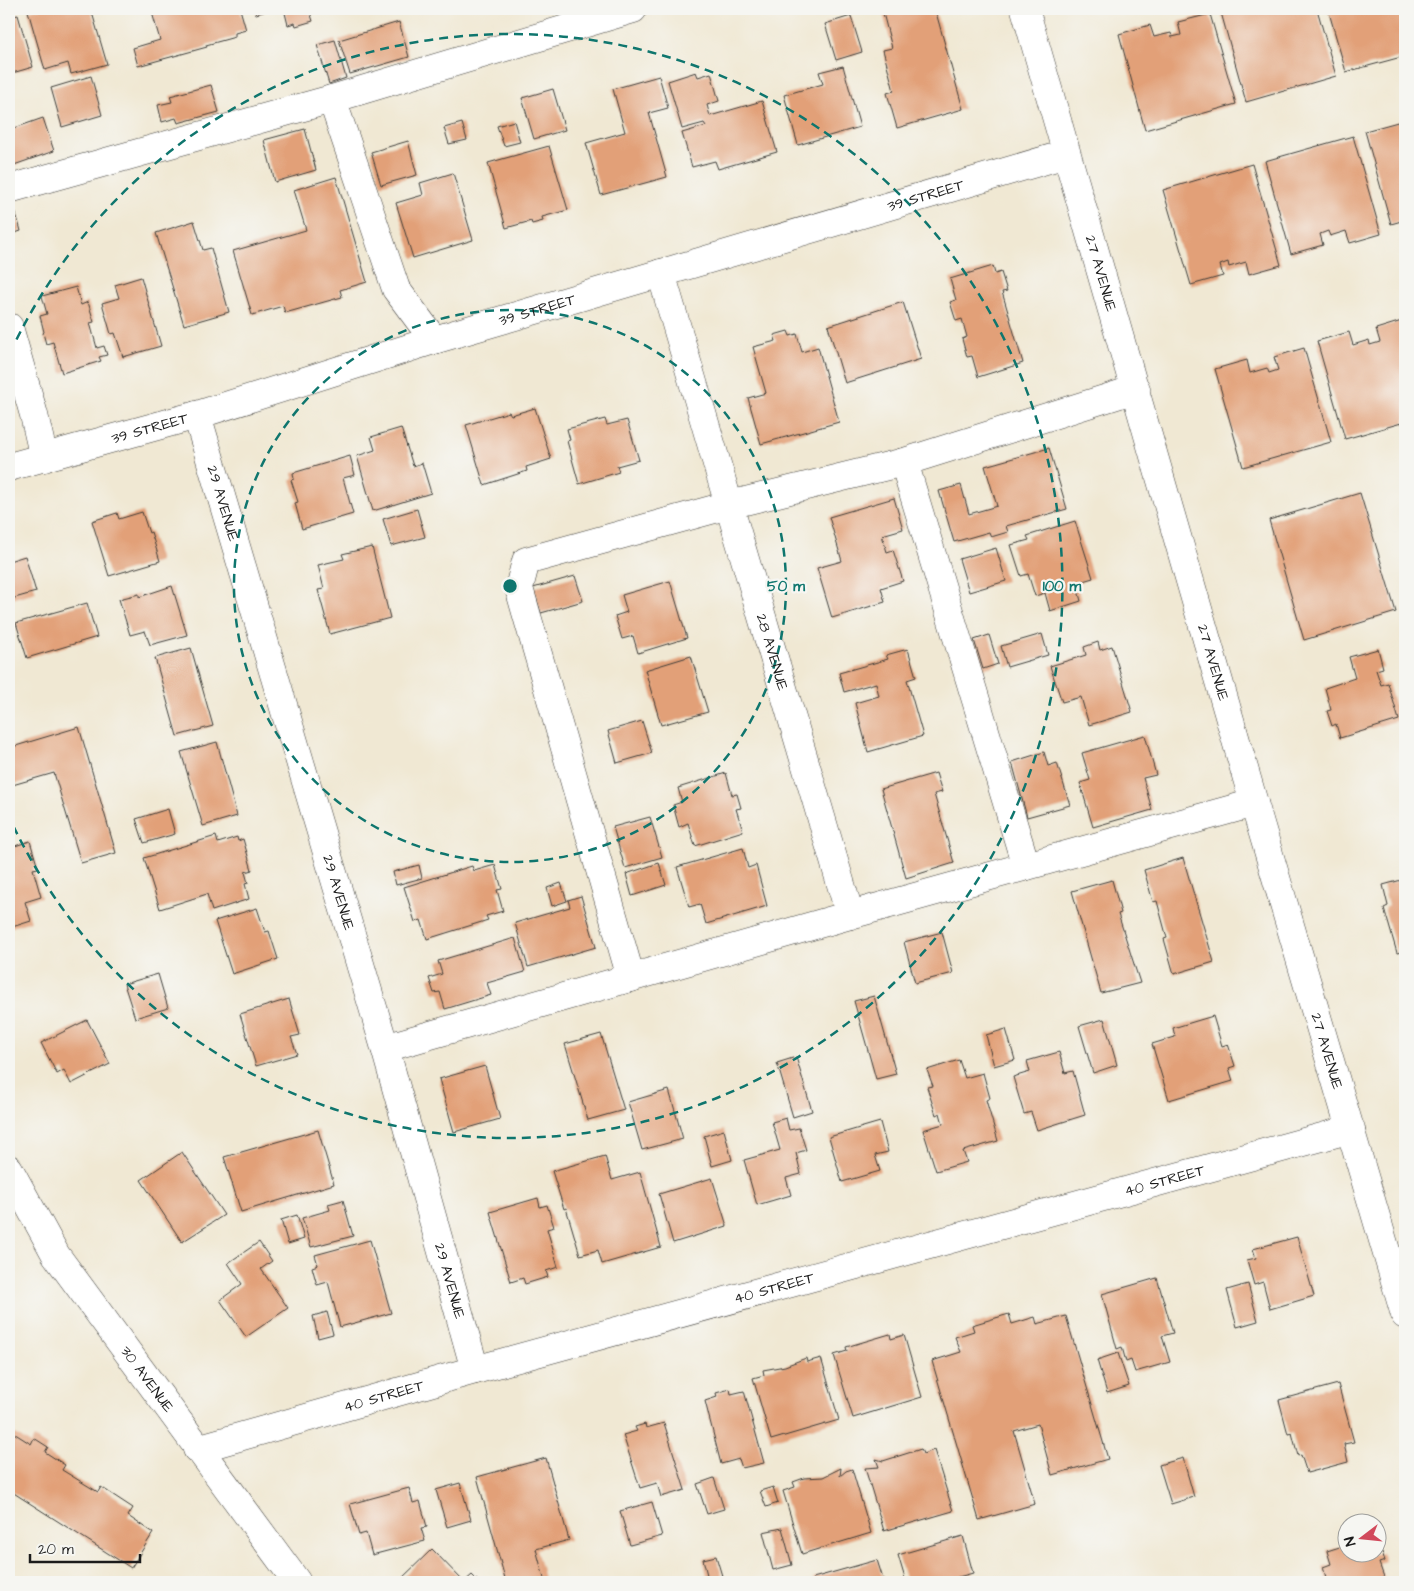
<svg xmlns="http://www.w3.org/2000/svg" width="1414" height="1591" viewBox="0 0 1414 1591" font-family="'Architects Daughter',sans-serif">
<rect width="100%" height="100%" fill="#f6f6f2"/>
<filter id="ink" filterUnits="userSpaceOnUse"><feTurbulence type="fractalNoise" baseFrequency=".02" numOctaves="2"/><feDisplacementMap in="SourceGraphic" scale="10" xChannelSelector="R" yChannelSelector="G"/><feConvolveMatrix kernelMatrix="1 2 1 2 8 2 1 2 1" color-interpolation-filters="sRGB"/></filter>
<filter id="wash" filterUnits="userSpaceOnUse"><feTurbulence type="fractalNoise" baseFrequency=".0096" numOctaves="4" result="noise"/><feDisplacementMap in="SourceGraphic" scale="20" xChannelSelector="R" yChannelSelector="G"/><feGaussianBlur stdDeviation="1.12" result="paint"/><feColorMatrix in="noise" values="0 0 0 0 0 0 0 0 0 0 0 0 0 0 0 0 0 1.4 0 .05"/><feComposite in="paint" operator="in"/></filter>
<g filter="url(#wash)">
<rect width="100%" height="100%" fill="#f0e8d3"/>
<g id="blocks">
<path fill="#e2a078" d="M35 9H91L107 64 71 74 68 63 45 70 28 11Z
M151 9H240L246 30 235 33V37L206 45 207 47 138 66 133 48 160 40Z
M254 9H273L256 14Z
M284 9H309L313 21 296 26 295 23 288 25Z
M882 9H935L963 109 897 128 887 93 894 91 883 50 892 48Z
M1220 9H1317L1336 76 1246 102Z
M1328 9H1405V56L1346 72Z
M1210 14 1236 104 1145 130 1119 34 1150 25 1154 37 1171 33 1172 37 1181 35 1178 22Z
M18 15 33 67 9 74V17Z
M851 16 862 52 836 60 825 24Z
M399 22 409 57 350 74 339 40Z
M335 40 346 78 329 84 317 45Z
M843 66 860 127 798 145 784 95 823 84 819 72Z
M696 72 698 77 711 73 719 101 707 105 710 116 762 101 777 152 718 169 715 161 692 167 682 133 706 126 704 123 682 129 668 81Z
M91 76 102 115 62 127 51 88Z
M659 76 668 108 649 113 667 177 601 195 586 143 625 132 613 89Z
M211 85 219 112 178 123 176 118 162 122 158 105 172 102 170 96Z
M553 89 565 130 534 139 522 98Z
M43 118 54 151 14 165 9 150V130Z
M1405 120V220L1391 224 1365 131Z
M514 121 520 142 504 146 497 126Z
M462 123 467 140 449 144 444 128Z
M305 129 316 170 275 182 264 140Z
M1353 136 1381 234 1350 243 1346 231 1330 236 1328 231 1320 234 1323 245 1291 254 1265 161Z
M408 141 417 175 381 185 371 152Z
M549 146 568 210 542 217 543 221 532 224 531 221 506 228 488 163Z
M1252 164 1281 265 1249 274 1246 262 1229 267 1228 262 1220 265 1223 276 1191 285 1163 190Z
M453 173 473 240 413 258 396 203 423 195 420 183Z
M336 177 367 282 340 290 342 297 285 313 283 306 252 315 233 251 306 230 294 190Z
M14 206 21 231 9 235V208Z
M194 221 203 250 211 248 229 312 184 325 156 233Z
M993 266 995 274 1001 272 1007 291 1002 292 1023 363 978 377 972 356 967 357 962 339 967 337 962 319 956 321 950 302 956 300 950 279Z
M141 277 161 346 123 357 115 333 111 334 102 303 119 298 115 285Z
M76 287 81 305 88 302 94 322 90 323 97 348 104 346 107 355 99 357 101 361 62 373 53 342 46 344 43 333 44 332 40 316 47 314 42 296Z
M903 302 921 359 845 383 828 326Z
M1405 320V422L1345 439 1317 341 1349 332 1353 345 1369 340 1370 345 1380 342 1376 329Z
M788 331 790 336 797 334 802 352 818 347 839 422 761 444 748 398 766 393 753 347 776 341 774 335Z
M1304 348 1331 442 1243 467 1215 369 1247 360 1250 373 1267 368 1269 373 1278 370 1274 357Z
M535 408 551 459 526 467 527 471 484 485 466 425 509 412 511 415Z
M605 419 607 425 627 420 639 460 617 466 619 472 579 484 567 441 570 440 567 429Z
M401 428 413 466 422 463 431 493 373 511 357 456 375 450 371 437Z
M1049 448 1067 509 1006 526 1008 532 991 537 989 532 954 542 939 491 961 485 969 514 997 506 985 466Z
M350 456 355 475 343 478 353 514 302 529 295 503 298 502 291 480 294 479 293 473Z
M1360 493 1396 612 1304 640 1269 520Z
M894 498 903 529 882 535 887 552 893 550 903 581 881 588 885 602 832 618 817 568 842 561 829 517Z
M417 509 425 537 391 546 383 519Z
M142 512 149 533 151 532 160 561 109 576 92 521 117 513 119 519Z
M1075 521 1093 578 1076 583 1081 601 1050 611 1045 593 1035 596 1028 574 1021 576 1011 545 1029 540 1027 536Z
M372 547 390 618 330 634 318 590 324 589 318 565 344 559 342 554Z
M996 548 1006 581 969 592 959 559Z
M25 556 36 592 11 599 9 593V561Z
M575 576 583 601 541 613 533 588Z
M670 581 687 638 638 653 633 636 622 639 615 616 627 612 622 595Z
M172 586 187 635 150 645 145 631 130 635 119 599 139 594V597Z
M87 603 97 637 27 658 16 623Z
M1042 634 1048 655 1007 667 1001 646Z
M989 635 998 664 983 669 974 640Z
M1098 642 1100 650 1112 646 1132 712 1089 725 1081 697 1062 702 1050 666 1086 655 1084 647Z
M191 648 213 726 177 736 155 658Z
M908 649 916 677 907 680 923 736 868 752 855 703 879 696 876 683 844 692 839 673 888 659 886 655Z
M1378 649 1383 668 1376 670 1381 685 1388 683 1399 720 1340 738 1336 724 1332 726 1327 711 1331 710 1325 688 1355 678 1349 657Z
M691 656 708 712 661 725 645 670Z
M642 721 652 753 617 763 608 731Z
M79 727 116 853 81 863 54 773 9 786V748Z
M1145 735 1156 775 1143 778 1152 810 1093 827 1080 783 1090 780 1082 753Z
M217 742 237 816 203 826 181 752Z
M1044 752 1048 766 1057 763 1070 805 1027 817 1012 762Z
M726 773 732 795 737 794 741 808 736 809 743 831 695 846 688 823 679 827 673 805 682 802 678 788Z
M936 773 942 792 934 794 954 863 906 878 881 789Z
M168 809 175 834 144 843 136 819Z
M650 817 662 857 625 868 613 827Z
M216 836 218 843 237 837 238 841 243 839 252 870 245 872 248 883 245 884 249 899 212 911 207 894 160 909 144 858Z
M30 841 38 868 33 869 41 897 25 902 31 921 9 928V848Z
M743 848 748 868 756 865 767 906 706 924 700 904 689 907 677 867Z
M1183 858 1214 962 1174 974 1164 939 1167 938 1157 901 1153 902 1144 870Z
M659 863 666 885 632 896 626 874Z
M419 865 422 878 396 885 393 872Z
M495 865 502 889 497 890 503 911 486 916 488 920 427 939 421 920 415 922 404 887 472 866 474 871Z
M1405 879V951L1397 953 1384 908 1388 906 1383 885Z
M1112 880 1121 913 1118 914 1140 983 1101 993 1072 891Z
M561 883 567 901 552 906 547 888Z
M581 896 596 947 528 967 515 923 570 907 568 900Z
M257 908 265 932 269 931 278 959 232 974 215 921Z
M942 932 953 973 915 983 904 942Z
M515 938 525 972 487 983 491 995 445 1009 440 992 434 993 429 978 442 974 438 961Z
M158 974 168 1008 135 1018 124 984Z
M874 996 896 1074 876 1079 854 1001Z
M289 999 300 1035 291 1037 297 1054 256 1066 240 1014Z
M1213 1016 1222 1046 1228 1044 1235 1066 1229 1068 1233 1081 1169 1100 1152 1044 1175 1037 1173 1028Z
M1104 1019 1117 1065 1093 1073 1079 1026Z
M87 1020 110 1064 71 1084 64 1070 57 1074 41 1043Z
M1006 1029 1015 1060 994 1066 986 1035Z
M601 1034 624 1110 588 1120 565 1044Z
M1059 1052 1065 1073 1073 1071 1085 1115 1037 1130 1031 1112 1024 1114 1013 1077 1030 1072 1027 1061Z
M796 1057 812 1111 793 1117 777 1063Z
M959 1060 965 1078 983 1073 990 1098 986 1100 998 1141 963 1151 967 1162 936 1171 923 1130 943 1124 940 1113 936 1115 927 1087 933 1086 927 1070Z
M485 1066 500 1119 454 1132 439 1079Z
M669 1090 683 1139 642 1150 628 1102Z
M786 1118 789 1130 799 1128 806 1150 796 1153 801 1174 786 1178 791 1195 757 1205 744 1160 780 1150 772 1122Z
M880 1122 888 1152 875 1155 880 1171 842 1182 829 1137Z
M318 1130 334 1184 241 1212 224 1157Z
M724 1130 732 1160 712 1166 704 1136Z
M182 1152 224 1215 182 1242 141 1180Z
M605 1156 612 1180 640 1172 661 1247 602 1264 598 1250 580 1255 566 1208 564 1209 552 1171Z
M712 1178 727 1226 673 1243 659 1194Z
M538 1198 540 1207 547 1205 554 1227 547 1229 558 1267 546 1271 548 1277 525 1284 523 1278 511 1282 490 1212Z
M343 1200 353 1236 311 1247 302 1218 330 1210 328 1204Z
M297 1215 304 1239 288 1244 281 1220Z
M1297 1237 1314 1296 1270 1309 1263 1282 1254 1285 1247 1260 1256 1258 1253 1249Z
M370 1240 391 1313 340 1327 328 1282 317 1285 312 1267 318 1265 315 1255Z
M259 1242 272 1261 261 1269 288 1308 246 1337 220 1300 242 1284 228 1263Z
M1157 1278 1173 1333 1162 1336 1170 1362 1135 1372 1131 1360 1126 1362 1122 1347 1117 1349 1102 1294Z
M1248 1284 1258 1321 1237 1327 1227 1290Z
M327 1312 333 1334 318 1338 313 1316Z
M1009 1314 1012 1324 1035 1317 1037 1324 1066 1316 1108 1459 1052 1475 1038 1424 1014 1431 1035 1504 979 1520 932 1361 961 1352 955 1337 974 1331 972 1325Z
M890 1334 891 1339 904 1335 922 1397 853 1418 834 1355 847 1351 846 1347Z
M1118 1353 1129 1386 1107 1393 1097 1360Z
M806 1358 807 1362 821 1358 839 1420 771 1440 753 1378 764 1375 763 1370 785 1366Z
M1338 1384 1354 1442 1344 1444 1348 1462 1307 1473 1301 1455 1298 1456 1292 1433 1288 1434 1279 1400Z
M730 1389 731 1394 744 1391 764 1463 742 1468 739 1459 721 1464 705 1401 717 1397 716 1393Z
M664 1423 685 1490 661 1497 657 1483 640 1488 623 1435 637 1431 635 1427 645 1424 646 1428Z
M9 1430 31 1444 34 1438 48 1447 45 1452 65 1465 62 1470 98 1492 101 1487 133 1508 128 1516 153 1533 131 1568 9 1490Z
M921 1449 923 1454 934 1450 953 1511 884 1531 865 1468 879 1467 876 1459 883 1461Z
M546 1458 569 1540 536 1549 545 1582H506L477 1477Z
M1183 1458 1194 1497 1171 1504 1159 1465Z
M841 1468 840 1476 846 1471 852 1469 871 1533 802 1554 783 1491 795 1487 793 1482 804 1478 823 1477Z
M714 1478 724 1509 707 1514 697 1484Z
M460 1483 471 1520 447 1527 436 1490Z
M773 1487 778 1503 766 1507 760 1491Z
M409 1488 413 1503 420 1501 427 1527 421 1528 425 1541 372 1555 366 1533 359 1535 350 1504Z
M652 1502 662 1536 630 1545 620 1511Z
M782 1528 792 1565 773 1570 763 1532Z
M963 1536 973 1573 940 1582H906L898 1555Z
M1346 1545V1554H1376L1382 1552 1385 1561 1379 1563 1385 1580 1380 1582H1335L1334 1579 1327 1581 1323 1567 1331 1564 1327 1551Z
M432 1549 464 1582H398Z
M716 1556 722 1576 708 1579 703 1559Z
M877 1560 884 1582H814L813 1578Z
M472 1575 479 1582H464Z"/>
</g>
</g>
<g filter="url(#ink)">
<use href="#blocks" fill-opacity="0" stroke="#3c3b37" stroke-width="1"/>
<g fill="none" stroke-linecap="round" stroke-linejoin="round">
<defs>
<g id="minor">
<path id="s1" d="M1025 9 1254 803 1405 1315"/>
<path d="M332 99 396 289 434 340"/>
<path d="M9 189 332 99 633 9"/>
<path id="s2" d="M661 273 729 505 850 915"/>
<path d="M9 327 34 415 44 458"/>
<path id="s3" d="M197 415 385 1048 475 1370"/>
<path d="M904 462 1026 866"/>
<path id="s4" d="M9 467 197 415 434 340 1066 154"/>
<path d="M631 978 519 588 526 561 729 505 904 462 1136 389"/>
<path d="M385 1048 850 915 1254 803"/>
<path id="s5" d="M9 1169 56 1255 297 1582"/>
<path id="s6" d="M197 1449 475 1370 1351 1129"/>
</g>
</defs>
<use href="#minor" stroke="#3c3b37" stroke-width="29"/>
<use href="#minor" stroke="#fff" stroke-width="28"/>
</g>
</g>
<g fill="none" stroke="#0f766e" stroke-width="2.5" stroke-dasharray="9 6">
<circle cx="510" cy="586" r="276"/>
<path d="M10 353A552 552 0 1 1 10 819"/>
</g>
<g text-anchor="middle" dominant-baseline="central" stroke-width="4.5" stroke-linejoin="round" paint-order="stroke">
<g font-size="15" fill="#1c1c1c" stroke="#f6f6f2">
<text stroke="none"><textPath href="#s4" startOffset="956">39 STREET</textPath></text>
<text stroke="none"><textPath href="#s1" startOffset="275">27 AVENUE</textPath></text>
<text stroke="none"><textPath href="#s4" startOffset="551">39 STREET</textPath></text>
<text stroke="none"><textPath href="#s4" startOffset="146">39 STREET</textPath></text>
<text stroke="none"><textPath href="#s3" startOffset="92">29 AVENUE</textPath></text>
<text stroke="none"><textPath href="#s2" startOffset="395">28 AVENUE</textPath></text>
<text stroke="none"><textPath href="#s1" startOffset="680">27 AVENUE</textPath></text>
<text stroke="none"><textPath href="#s3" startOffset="498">29 AVENUE</textPath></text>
<text stroke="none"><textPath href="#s1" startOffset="1085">27 AVENUE</textPath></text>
<text stroke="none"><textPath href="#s6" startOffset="1004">40 STREET</textPath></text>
<text stroke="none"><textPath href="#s3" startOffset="902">29 AVENUE</textPath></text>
<text stroke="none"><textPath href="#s6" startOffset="599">40 STREET</textPath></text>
<text stroke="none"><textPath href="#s5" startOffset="252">30 AVENUE</textPath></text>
<text stroke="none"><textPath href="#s6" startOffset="194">40 STREET</textPath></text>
</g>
</g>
<circle cx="510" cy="586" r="8" fill="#0f766e" stroke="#f6f6f2" stroke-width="2.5"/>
<g font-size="15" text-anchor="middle" font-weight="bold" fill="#0f766e" stroke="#f6f6f2" stroke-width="4.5" stroke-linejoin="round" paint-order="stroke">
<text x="786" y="591">50 m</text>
<text x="1062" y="591">100 m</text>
</g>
<rect width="1414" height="1591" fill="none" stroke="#f6f6f2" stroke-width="30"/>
<g transform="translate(1362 1538) rotate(254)"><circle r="24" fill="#f6f6f2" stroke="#9f9f9c"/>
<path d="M0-4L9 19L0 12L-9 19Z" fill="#d1495b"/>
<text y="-8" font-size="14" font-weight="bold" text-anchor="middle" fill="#1c1c1c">N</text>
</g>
<path d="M30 1554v8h110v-8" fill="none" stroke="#1c1c1c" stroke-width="2.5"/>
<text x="38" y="1554" font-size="15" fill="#1c1c1c" stroke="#f6f6f2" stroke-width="4" paint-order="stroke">20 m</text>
</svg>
